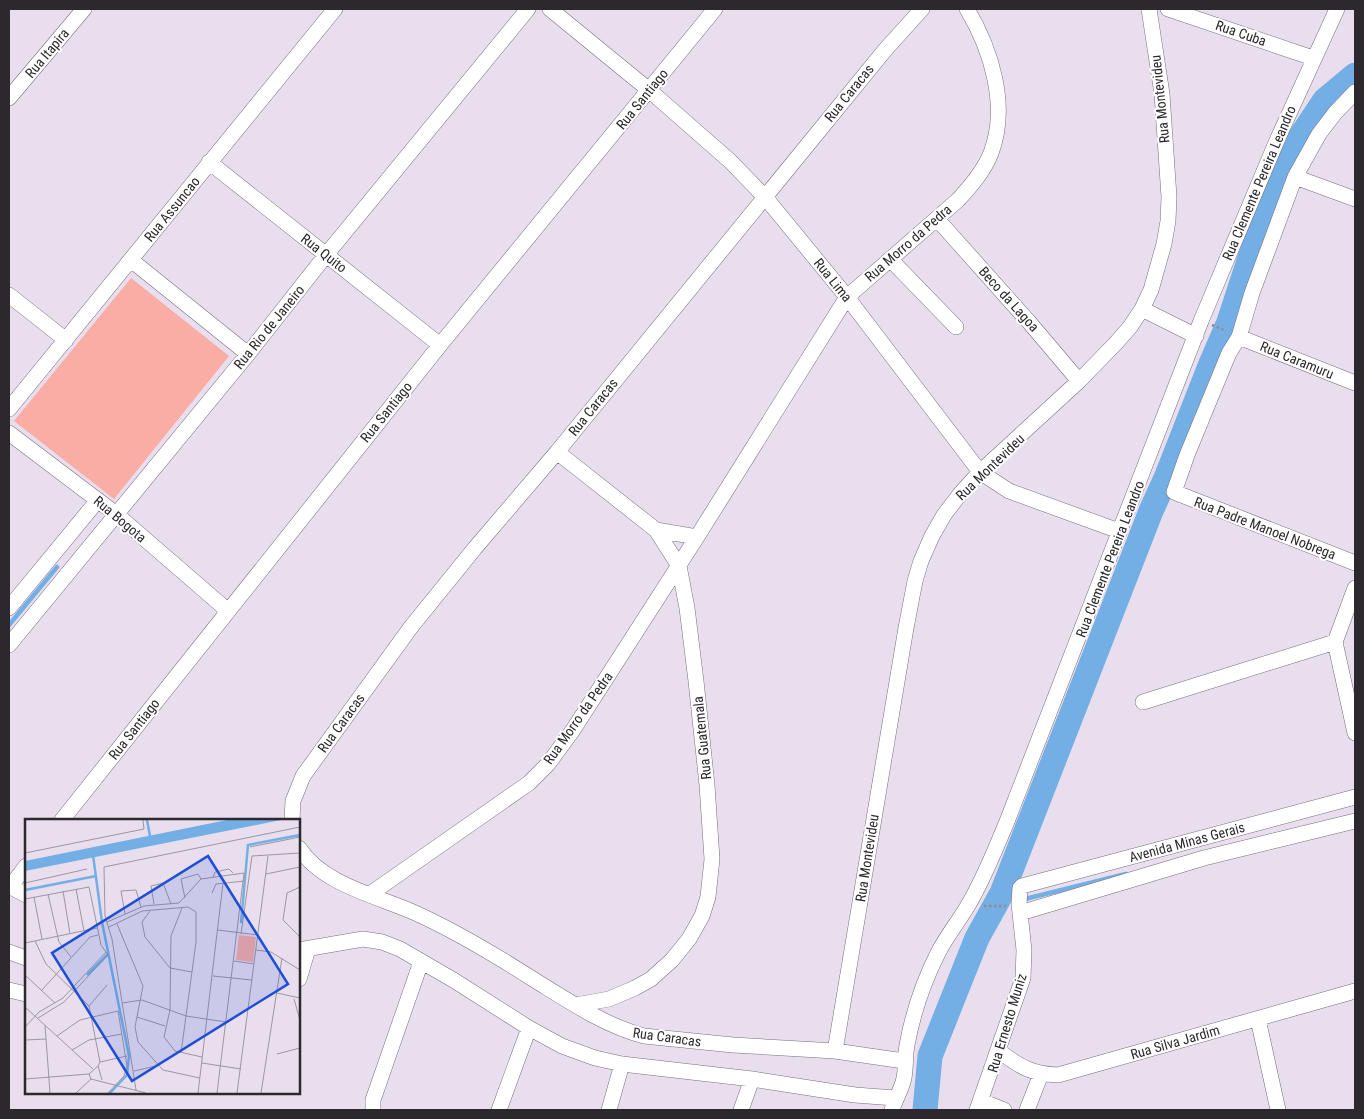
<svg xmlns="http://www.w3.org/2000/svg" width="1364" height="1119" viewBox="0 0 1364 1119" font-family="'Roboto Condensed',sans-serif">
<rect width="100%" height="100%" fill="#e9deed"/>
<path fill="#faada4" d="M131 278 229 356 114 499 14 421Z"/>
<g fill="none" stroke-linecap="round" stroke-linejoin="round">
<path stroke="#73aee5" stroke-width="4.5" d="M9 625 57 567
M1002 893 1025 899 1126 874"/>
<path stroke="#73aee5" stroke-width="25" d="M925 1110 930 1056 977 938 1002 893 1151 511 1166 478 1210 366 1229 322 1279 169 1325 100 1355 75"/>
<defs>
<path id="minor" d="M550 9 649 90 730 161 765 197 847 297 980 472 1009 491 1119 531
M1168 9 1313 58
M1355 92 1335 113 1319 134 1295 177 1252 293 1239 337 1229 353 1187 455 1174 492 1355 563
M9 98 84 9
M209 162 440 345
M1295 177 1355 199
M937 219 1029 322 1079 381
M890 259 956 327
M131 260 248 354
M9 295 66 340
M1142 309 1196 336
M1239 337 1355 383
M9 409 335 9
M9 433 116 514 227 610
M557 452 656 530 679 566 687 608 696 681 707 785 712 859 708 897 702 916 689 939 672 960 651 979 635 988 609 999 576 1005
M656 530 697 537
M1355 588 1335 642 1355 733
M9 608 98 500
M9 645 248 354 326 255 528 9
M1143 702 1335 642
M62 820 440 345 715 9
M292 820 293 801 303 776 411 627 475 548 557 452 885 50 922 9
M299 848C322 884 377 896 413 912 456 931 497 956 536 981 570 1002 606 1026 644 1036L733 1045 835 1051 904 1061
M9 886 26 895
M10 887 26 866
M370 894 529 783 548 764 573 730 697 537 847 297 958 200C971 186 984 171 991 153 1009 106 991 49 967 9
M1020 913 1204 858 1355 821
M299 950 363 939 382 942 400 949 455 981 529 1028 562 1046 595 1058 622 1064 752 1079 855 1095 895 1098
M9 952 26 958
M299 979 308 949
M9 990 26 994
M1258 1019 1278 1110
M835 1051 906 628 915 581 921 561 932 536 944 515 960 494 980 472 1079 381 1116 343 1130 327 1142 309 1151 290 1164 244 1168 221 1169 197 1162 94 1149 9
M999 1051C1020 1067 1032 1074 1058 1075L1355 991
M981 1101 1004 1110
M373 1110V1100L421 962
M499 1110 529 1028
M609 1110 622 1064
M741 1110 752 1079
M892 1110C895 1099 902 1089 904 1078 906 1067 905 1056 907 1045 913 1013 924 980 939 951 947 936 958 922 967 907 983 881 994 852 1006 824L1201 321 1278 138 1337 9
M977 1110 1023 978 1024 950 1019 904 1020 888 1022 886 1355 797
M1027 1110 1041 1074"/>
</defs>
<use href="#minor" stroke="#786e7b" stroke-width="16"/>
<path stroke="#938b96" stroke-width="2.5" stroke-dasharray="2.5 2.5" stroke-linecap="butt" d="M1212 325 1226 331
M984 906H1006"/>
<use href="#minor" stroke="#fff" stroke-width="15"/>
</g>
<g text-anchor="middle" dominant-baseline="central" stroke-width="4" stroke-linejoin="round" paint-order="stroke">
<g font-size="14" fill="#2c282d" stroke="#fff">
<text transform="translate(1241 33) rotate(19)">Rua Cuba</text>
<text transform="translate(47 53) rotate(-50)">Rua Itapira</text>
<text transform="translate(849 93) rotate(-51)">Rua Caracas</text>
<text transform="translate(642 99) rotate(-51)">Rua Santiago</text>
<text transform="translate(1160 99) rotate(-96)">Rua Montevideu</text>
<text transform="translate(1259 183) rotate(-67)">Rua Clemente Pereira Leandro</text>
<text transform="translate(172 209) rotate(-51)">Rua Assuncao</text>
<text transform="translate(908 243) rotate(-41)">Rua Morro da Pedra</text>
<text transform="translate(324 253) rotate(38)">Rua Quito</text>
<text transform="translate(833 280) rotate(51)">Rua Lima</text>
<text transform="translate(1009 299) rotate(48)">Beco da Lagoa</text>
<text transform="translate(269 327) rotate(-51)">Rua Rio de Janeiro</text>
<text transform="translate(1297 360) rotate(22)">Rua Caramuru</text>
<text transform="translate(593 407) rotate(-51)">Rua Caracas</text>
<text transform="translate(386 412) rotate(-51)">Rua Santiago</text>
<text transform="translate(990 467) rotate(-44)">Rua Montevideu</text>
<text transform="translate(120 519) rotate(40)">Rua Bogota</text>
<text transform="translate(1265 528) rotate(21)">Rua Padre Manoel Nobrega</text>
<text transform="translate(1110 559) rotate(-69)">Rua Clemente Pereira Leandro</text>
<text transform="translate(578 718) rotate(-55)">Rua Morro da Pedra</text>
<text transform="translate(341 723) rotate(-54)">Rua Caracas</text>
<text transform="translate(134 729) rotate(-52)">Rua Santiago</text>
<text transform="translate(702 738) rotate(-96)">Rua Guatemala</text>
<text transform="translate(1187 842) rotate(-15)">Avenida Minas Gerais</text>
<text transform="translate(867 858) rotate(-81)">Rua Montevideu</text>
<text transform="translate(1007 1023) rotate(-73)">Rua Ernesto Muniz</text>
<text transform="translate(667 1037) rotate(8)">Rua Caracas</text>
<text transform="translate(1175 1042) rotate(-16)">Rua Silva Jardim</text>
</g>
</g>
<g transform="translate(25 819)">
<rect width="275" height="275" fill="#e9deed"/>
<path d="M214 116 231 118 228 143 211 141Z" fill="#faada4"/>
<path d="M202 1H256L0 52V42Z" fill="#73aee5"/>
<path fill="none" stroke="#73aee5" stroke-width="2.5" d="M122 1 125 17M68 36 77 103 104 237 102 256 85 274M0 71 71 57M216 104 223 26 275 16M62 156 84 134"/>
<path fill="none" stroke="#9d95a0" stroke-width="1" d="M225 28 275 18M0 34 119 10 118 1M241 55 275 48M188 58 190 53 204 50 208 54M0 64 62 50M275 68 262 74 258 101 275 118M51 70 59 112M38 72 45 115M187 74 191 65 220 62M23 75 34 123 46 138M9 78 17 120M160 79 156 60 173 55 176 60M0 80 64 68 76 126 83 136 39 183 13 199M129 85 126 67 138 64 146 85M157 89 146 117 145 191 139 218 150 232 177 238M125 92 117 103 120 118 145 149 167 153M100 95 96 72 111 71 116 88M82 103 119 87 154 84 176 60 219 54 192 274M92 105 118 167 110 208 113 223 138 251 175 259M84 108 117 92 163 88 171 93V123L156 234M193 111 233 116M216 115 227 37 275 34M10 122 21 145 64 187 75 243 73 247M0 124 72 109M231 131 246 133 275 151M209 142 229 145M0 156 30 184M188 157 227 161M16 172 65 118 73 116M252 174 275 179M269 180 275 201M97 184 117 181 161 197 201 203M64 187 82 166M0 188 68 250M112 198 140 207M20 206 25 274M0 208 14 193 38 179 81 133M32 217 55 201 93 192 102 247 99 257 83 274M0 221 21 220M47 231 64 221 97 215M252 235 275 229M0 242V263M75 243 102 237M177 244 216 250M109 252 131 247M0 260 64 255M66 260 121 274M66 260 64 255 73 247 77 261M111 271 87 120 80 97 79 48 275 8M51 274 66 260M173 274 198 64M212 274 243 37M236 274 257 139"/>
<path fill="#1d4ed8" fill-opacity="0.15" stroke="#1d4ed8" stroke-width="2.5" d="M183 37 263 165 107 262 27 134Z"/>
<rect width="275" height="275" fill="none" stroke="#2c282d" stroke-width="2.5"/>
</g>
<rect width="1364" height="1119" fill="none" stroke="#2c282d" stroke-width="20"/>
</svg>
